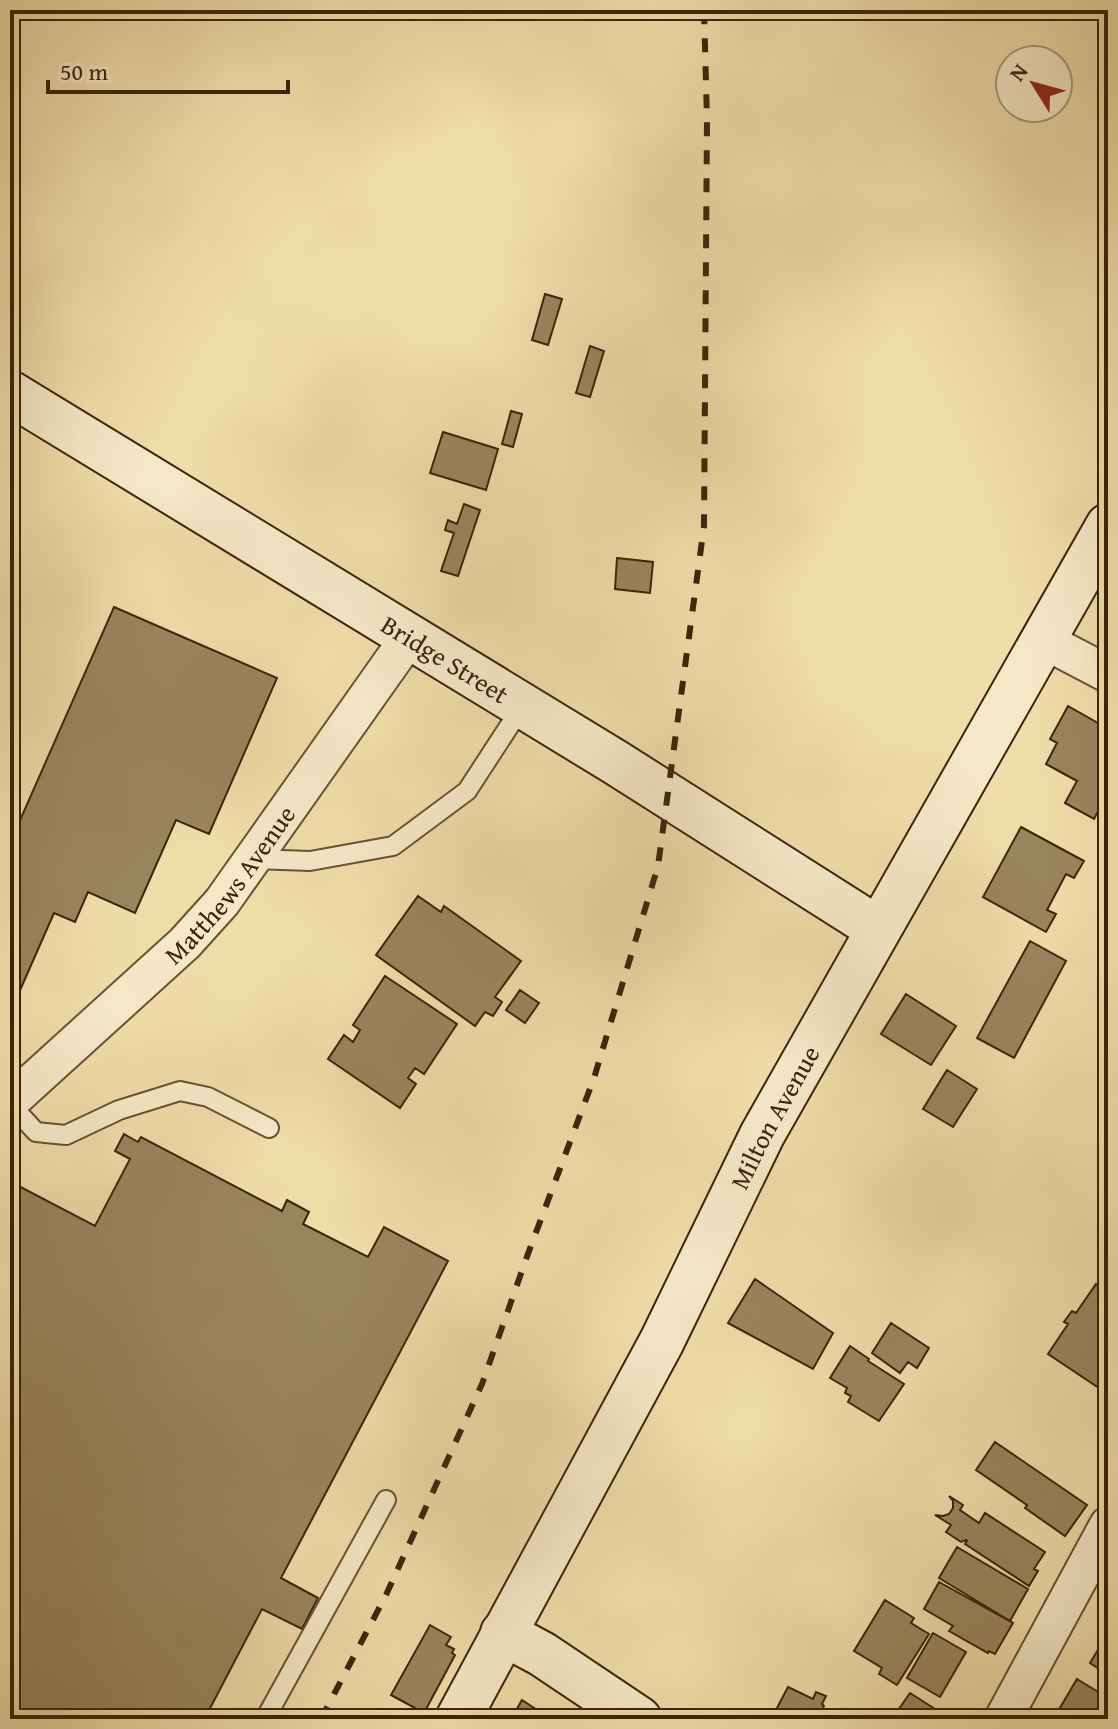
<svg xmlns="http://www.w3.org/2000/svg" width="1118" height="1729" viewBox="0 0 1118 1729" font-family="'Gentium Book Plus',serif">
<rect width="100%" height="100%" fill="#f0dca9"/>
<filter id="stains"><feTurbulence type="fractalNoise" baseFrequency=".0025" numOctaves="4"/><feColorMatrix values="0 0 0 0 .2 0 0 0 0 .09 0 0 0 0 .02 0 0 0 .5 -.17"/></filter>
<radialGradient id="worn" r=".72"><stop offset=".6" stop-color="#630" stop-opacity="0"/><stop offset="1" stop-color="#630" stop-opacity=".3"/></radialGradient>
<path fill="#9a845e" stroke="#3c240c" stroke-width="2" d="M545 294 562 299 548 345 532 340Z
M590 346 604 351 590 397 576 393Z
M511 411 522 414 513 447 502 444Z
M443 432 498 449 486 490 430 473Z
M464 504 480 510 458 576 441 571 454 533 445 530 448 520 457 524Z
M617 558 653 562 650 593 615 589Z
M114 607 277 678 209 834 176 820 135 913 88 892 75 922 54 913 10 1013V843Z
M1068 706 1098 723 1102 716 1108 720V798L1106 797 1094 819 1065 803 1077 781 1046 764 1057 743 1050 739Z
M1021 827 1084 861 1074 878 1066 874 1047 910 1056 914 1046 932 983 897Z
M418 896 441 912 444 906 521 961 495 997 502 1002 493 1016 485 1012 475 1026 376 955Z
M1030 941 1066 961 1014 1058 977 1038Z
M385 976 457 1024 424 1074 415 1068 408 1078 416 1084 400 1108 328 1059 344 1035 353 1042 360 1030 353 1025Z
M520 990 539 1003 525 1023 506 1010Z
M906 994 956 1026 931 1065 881 1034Z
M947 1070 977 1089 953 1127 923 1109Z
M124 1134 138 1142 141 1137 282 1211 287 1200 309 1212 303 1224 368 1257 384 1227 448 1261 281 1578 318 1598 302 1629 262 1609 206 1716 211 1719H20L10 1714V1186L13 1183 95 1226 130 1159 115 1151Z
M755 1279 833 1333 813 1369 728 1323Z
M1096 1284 1108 1292V1381L1102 1390 1048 1354 1068 1324 1064 1322 1072 1311 1076 1313Z
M891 1323 929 1348 917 1368 908 1362 900 1373 872 1353Z
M850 1346 869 1359 868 1361 904 1384 879 1421 848 1402 851 1396 845 1393 847 1388 830 1378Z
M995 1442 1087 1505 1065 1536 1025 1508 1027 1505 976 1470Z
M949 1496 963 1505 960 1510 979 1523 985 1513 1045 1552 1034 1569 1038 1571 1029 1586 965 1544 967 1541 966 1540 961 1542 946 1532 951 1525 935 1515 943 1516 949 1514 953 1508V1501Z
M957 1547 1028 1589 1010 1621 939 1578Z
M939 1582 1013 1623 995 1654 989 1651 988 1653 949 1631 953 1626 924 1609Z
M885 1600 914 1618 911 1623 929 1634 897 1685 879 1674 882 1668 854 1651Z
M430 1625 451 1637 446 1645 454 1649 452 1653 455 1655 424 1713 391 1695Z
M933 1633 966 1652 940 1697 907 1678Z
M1107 1635 1108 1636V1675L1090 1663Z
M1077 1679 1108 1698V1719H1067L1057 1713Z
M788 1687 813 1699 816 1692 826 1696 822 1704 824 1706 818 1719H776L780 1710 777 1708Z
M910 1693 943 1714 940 1719H892Z
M522 1700 551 1719H511Z"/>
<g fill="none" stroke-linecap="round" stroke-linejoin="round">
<defs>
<path id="lane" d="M252 859 310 861 393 846 467 791 523 705
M10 1104 36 1132 66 1135 119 1110 180 1091 208 1097 269 1128
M265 1719 386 1500"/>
<g id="street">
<path d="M1043 640 1108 674"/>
<path id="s1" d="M10 1102 185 943 222 902 410 636"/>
<path d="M1003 1719 1108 1525"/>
</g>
<g id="secondary">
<path id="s2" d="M10 393 615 762 878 929"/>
<path d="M503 1633 542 1654 639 1719"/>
<path id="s3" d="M458 1719 662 1341 762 1135 1108 526"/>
</g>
</defs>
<use href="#lane" stroke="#695233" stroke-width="22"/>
<use href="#street" stroke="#695233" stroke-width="40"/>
<use href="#secondary" stroke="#3c240c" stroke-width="48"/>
<use href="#lane" stroke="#f5e8c7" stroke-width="18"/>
<use href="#street" stroke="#f5e8c7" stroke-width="36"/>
<use href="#secondary" stroke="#f5e8c7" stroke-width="44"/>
<path stroke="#3c240c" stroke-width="6" stroke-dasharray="14 14" stroke-linecap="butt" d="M321 1719 386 1595 482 1384 529 1251 594 1078 658 866 704 526 707 120 704 10"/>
</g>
<g text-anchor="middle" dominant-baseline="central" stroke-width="6" stroke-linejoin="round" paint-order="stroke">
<g font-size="26" fill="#3c240c" stroke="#f5e8c7">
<text stroke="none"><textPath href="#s2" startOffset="510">Bridge Street</textPath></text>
<text stroke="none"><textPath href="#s1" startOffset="310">Matthews Avenue</textPath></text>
<text stroke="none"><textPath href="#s3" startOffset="680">Milton Avenue</textPath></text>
</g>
</g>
<rect width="1118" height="1729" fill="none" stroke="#f0dca9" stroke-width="40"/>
<rect x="12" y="12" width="1094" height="1705" fill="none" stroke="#3c240c" stroke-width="4"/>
<rect x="20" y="20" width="1078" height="1689" fill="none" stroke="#3c240c" stroke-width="2"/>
<g transform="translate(1034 84) rotate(307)"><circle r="38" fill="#f5e8c7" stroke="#ab9a7c" stroke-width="2"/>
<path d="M0-6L14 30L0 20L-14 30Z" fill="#8f2418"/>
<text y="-12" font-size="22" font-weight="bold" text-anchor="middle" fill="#3c240c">N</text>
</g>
<path d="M48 80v12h240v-12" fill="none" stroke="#3c240c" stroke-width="4"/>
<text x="60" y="80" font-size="24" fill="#3c240c" stroke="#f5e8c7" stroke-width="6" paint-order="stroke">50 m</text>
<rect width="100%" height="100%" filter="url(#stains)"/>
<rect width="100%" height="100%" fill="url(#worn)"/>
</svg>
